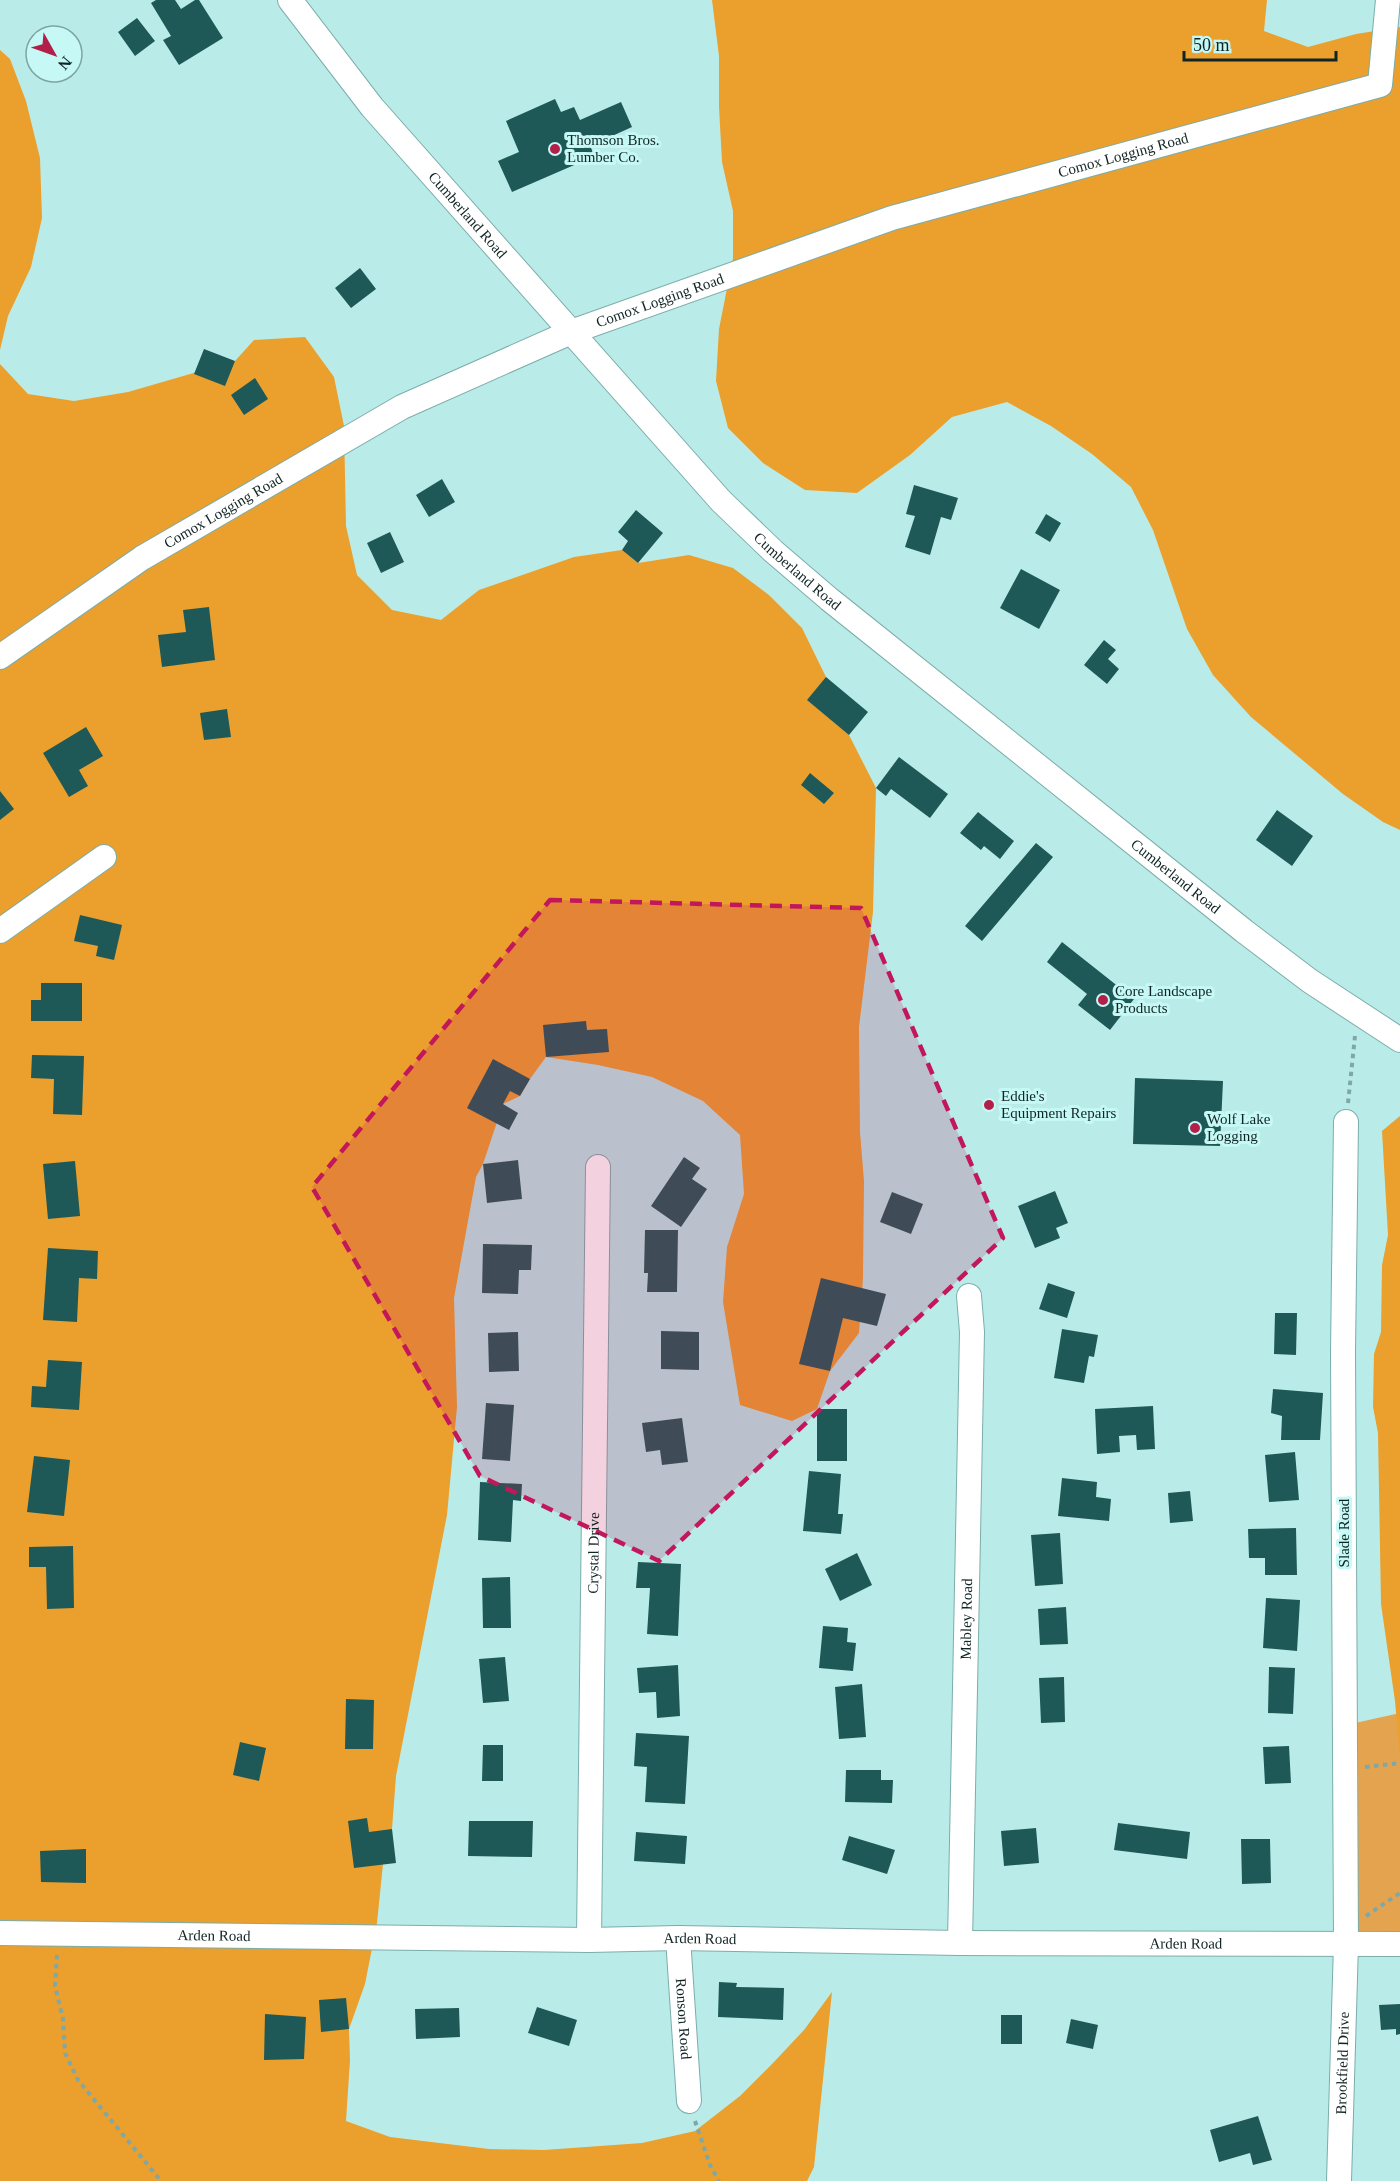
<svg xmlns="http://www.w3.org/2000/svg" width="1400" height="2181" viewBox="0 0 1400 2181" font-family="Georgia,serif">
<rect width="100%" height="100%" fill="#b9ece9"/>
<path fill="#e4a44f" d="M1400 1713V1944H1346V1725Z"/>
<path fill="#eb9f2d" d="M712 0H1267L1264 31 1308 47 1356 34 1400 27V830L1383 822 1343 794 1251 717 1213 675 1187 629 1153 530 1131 487 1092 454 1051 426 1007 402 952 417 910 455 857 493 805 490 763 463 728 428 716 381 719 329 733 258V211L722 162 719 107V56Z
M0 50 10 59 26 101 40 158 42 218 31 267 8 316 0 350Z
M305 337 334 377 344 426 346 526 357 575 392 610 441 620 479 590 574 557 622 550 638 563 689 555 733 568 769 595 802 628 826 677 849 735 876 788 873 912 859 1027 860 1132 864 1181 863 1278 859 1333 830 1371 817 1409 792 1421 740 1405 723 1302 727 1247 744 1194 740 1135 703 1101 652 1077 598 1065 546 1057 530 1079 520 1096 503 1104 483 1164 476 1177 454 1298 457 1407 447 1515 396 1776 392 1829 383 1864 377 1923 365 1984 349 2029 350 2060 346 2121 390 2137 489 2149 544 2150 642 2143 695 2131 740 2096 773 2063 804 2030 832 1992 814 2167 807 2181H0V364L28 394 74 401 128 392 235 361 254 340Z
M1400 1116V1758L1395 1701 1381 1604 1378 1433 1373 1407 1374 1354 1381 1332 1382 1265 1388 1235 1382 1131Z"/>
<path fill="#1e5957" d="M156 0H175L181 9 195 0H199L223 38 179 65 163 40 171 36 151 3Z
M137 18 155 41 135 56 118 32Z
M555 99 561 112 574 107 580 120 621 102 632 127 590 146 595 156 512 192 498 161 519 152 506 121Z
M360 268 376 289 351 308 335 288Z
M204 349 235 361 225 386 194 374Z
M255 378 268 399 244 415 231 395Z
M442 479 455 502 429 517 416 495Z
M914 485 958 498 951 520 941 517 930 555 905 547 915 516 906 514Z
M636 510 663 533 638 563 622 550 628 541 618 532Z
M1046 514 1061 523 1050 542 1035 533Z
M390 532 404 562 381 573 367 543Z
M1021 569 1060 590 1039 629 1000 608Z
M209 607 215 660 162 667 158 635 186 632 183 610Z
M1104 640 1116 650 1108 659 1119 669 1107 684 1084 665Z
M826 677 868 712 849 735 807 700Z
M227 709 231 737 204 740 200 713Z
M86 727 103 756 79 770 88 786 69 797 43 753Z
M899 757 948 794 930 818 891 789 886 796 876 788Z
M810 773 834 793 824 804 801 785Z
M0 791 14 809 0 820Z
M1277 810 1313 836 1292 866 1256 840Z
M978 812 1014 841 1000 859 984 846 981 850 960 833Z
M1036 843 1053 857 982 941 965 926Z
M80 915 122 925 114 960 96 956 98 946 74 941Z
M1062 942 1134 999 1110 1030 1078 1005 1087 994 1047 962Z
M41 983H82V1021H31V1000H41Z
M586 1021 587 1030 607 1029 609 1052 546 1057 543 1025Z
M32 1055 84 1056 82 1115 53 1114 54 1079 31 1078Z
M493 1059 530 1079 520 1096 510 1091 503 1104 518 1113 509 1130 467 1108Z
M1135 1078 1223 1081 1220 1146 1133 1144Z
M684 1157 700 1168 692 1179 707 1189 681 1227 651 1206Z
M518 1160 522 1199 487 1203 483 1164Z
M75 1161 80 1216 48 1219 43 1164Z
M1055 1191 1068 1223 1056 1228 1060 1238 1035 1248 1018 1206Z
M892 1192 923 1204 911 1234 880 1222Z
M645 1230H678L677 1292H647L648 1273H644Z
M483 1244 532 1245 531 1270H519L518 1294 482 1293Z
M48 1248 98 1251 97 1279 79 1278 77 1322 43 1320Z
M821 1278 886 1294 877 1326 843 1318 830 1371 799 1364Z
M1048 1283 1075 1292 1067 1318 1039 1309Z
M1275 1313H1297L1296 1355 1274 1354Z
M1062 1329 1098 1335 1094 1357 1089 1356 1084 1383 1054 1378Z
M661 1331 699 1332V1370L661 1369Z
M518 1332 519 1371 489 1372 488 1333Z
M48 1360 82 1362 79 1410 31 1407 32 1386 46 1387Z
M1273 1389 1323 1393 1320 1440H1281L1282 1416 1271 1413Z
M486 1403 514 1405 510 1461 482 1459Z
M1153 1406 1155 1449 1137 1450 1136 1435 1119 1436 1120 1452 1097 1454 1095 1409Z
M817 1409H847V1461H817Z
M682 1418 688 1462 662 1465 660 1450 646 1452 642 1423Z
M1295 1452 1299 1500 1269 1502 1265 1455Z
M34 1456 70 1460 64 1516 27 1512Z
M809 1471 841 1474 838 1514H843L841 1534 803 1531Z
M1062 1478 1097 1482 1096 1497 1111 1499 1109 1521 1058 1516Z
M480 1482 522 1484 521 1501 513 1500 511 1542 478 1540Z
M1190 1491 1193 1521 1170 1523 1168 1493Z
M1296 1528 1297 1575H1265V1558H1249L1248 1529Z
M1060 1533 1063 1584 1035 1586 1031 1535Z
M73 1546 74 1608 47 1609 46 1567H29V1547Z
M857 1553 872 1585 840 1601 825 1569Z
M638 1562 681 1564 678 1636 647 1634 650 1588H636Z
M510 1577 511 1628H483L482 1578Z
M1266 1598 1300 1600 1297 1651 1263 1648Z
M1066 1607 1068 1644 1040 1645 1038 1609Z
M823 1626 848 1628 847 1642 856 1643 853 1671 819 1668Z
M505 1657 509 1701 483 1703 479 1659Z
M678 1665 680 1716 657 1718 656 1692 639 1693 637 1668Z
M1269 1667 1295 1668 1293 1714 1268 1713Z
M1064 1677 1065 1722 1041 1723 1039 1678Z
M862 1684 866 1737 839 1739 835 1687Z
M346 1699 374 1700 373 1749H345Z
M636 1733 689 1736 685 1804 645 1802 647 1767 634 1766Z
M240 1742 266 1748 259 1781 233 1775Z
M483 1745H503V1781H482Z
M1289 1746 1291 1783 1265 1784 1263 1747Z
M846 1770H881V1780H893L892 1803 845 1802Z
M367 1818 369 1832 392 1829 396 1863 354 1868 348 1821Z
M469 1821H533L532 1857 468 1856Z
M1118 1823 1190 1832 1187 1859 1114 1850Z
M1036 1828 1039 1863 1004 1866 1001 1831Z
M636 1832 687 1836 685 1864 634 1861Z
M849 1836 895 1850 887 1874 842 1860Z
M1241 1839H1270L1271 1883 1242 1884Z
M86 1849V1883L41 1882 40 1851Z
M719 1982 737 1983 736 1987 784 1988 783 2020 718 2017Z
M346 1998 349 2029 321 2032 319 2000Z
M1400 2004V2034L1396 2035V2029L1381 2030 1379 2005Z
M537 2007 577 2020 569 2046 528 2033Z
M459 2008 460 2037 416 2039 415 2009Z
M265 2014 306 2017 304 2059 264 2060Z
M1001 2015H1022V2044H1001Z
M1071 2019 1098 2025 1093 2049 1066 2043Z
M1258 2116 1272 2160 1253 2165 1250 2153 1219 2162 1210 2130Z"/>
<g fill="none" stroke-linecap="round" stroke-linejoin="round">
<defs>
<g id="minor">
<path id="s1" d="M290 0 372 107 721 501 773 551 829 599 1244 931 1310 981 1400 1040"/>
<path id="s2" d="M0 657 142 558 402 407 571 332 892 218 1380 85 1388 0"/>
<path d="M0 931 104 857"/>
<path id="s3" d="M0 1933 589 1940 678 1938 960 1943 1400 1944"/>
<path id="s4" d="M678 1938 689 2101"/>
<path id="s5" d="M589 1940 598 1167"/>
<path id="s6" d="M960 1943 972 1332 969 1296"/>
<path id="s7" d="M1339 2181 1346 1944 1343 1352 1346 1122"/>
</g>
</defs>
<use href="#minor" stroke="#7cadaa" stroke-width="26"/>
<path stroke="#7fa7a5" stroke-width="4" stroke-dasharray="4.5 4.5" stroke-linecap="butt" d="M1348 1103 1355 1036
M1365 1767 1400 1763
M1366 1916 1400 1893
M57 1955 55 1986 63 2019 65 2053 78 2080 161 2181
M695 2121 710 2165 719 2181"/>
<use href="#minor" stroke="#fff" stroke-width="24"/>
</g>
<path fill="#c2185b" fill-opacity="0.2" stroke="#c2185b" stroke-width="4.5" stroke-dasharray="12 8" stroke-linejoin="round" d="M550 900 861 908 1003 1238 659 1561 480 1476 312 1187Z"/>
<g fill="#b22049" stroke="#c6f9f6" stroke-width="2">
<circle cx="555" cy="149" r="6"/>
<circle cx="1103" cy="1000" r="6"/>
<circle cx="989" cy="1105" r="6"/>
<circle cx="1195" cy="1128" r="6"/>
</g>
<g text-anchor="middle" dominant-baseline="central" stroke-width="6" stroke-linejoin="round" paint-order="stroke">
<g font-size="15" fill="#102423" stroke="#c6f9f6" text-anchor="start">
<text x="567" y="140">Thomson Bros.<tspan x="567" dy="17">Lumber Co.</tspan></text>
<text x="1115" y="991">Core Landscape<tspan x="1115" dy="17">Products</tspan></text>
<text x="1001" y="1096">Eddie's<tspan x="1001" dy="17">Equipment Repairs</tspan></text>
<text x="1207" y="1119">Wolf Lake<tspan x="1207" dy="17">Logging</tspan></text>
</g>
<g font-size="15" fill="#102423" stroke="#c6f9f6">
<text stroke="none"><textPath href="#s2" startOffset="1239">Comox Logging Road</textPath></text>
<text stroke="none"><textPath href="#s1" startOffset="279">Cumberland Road</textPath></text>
<text stroke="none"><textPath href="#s2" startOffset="753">Comox Logging Road</textPath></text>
<text stroke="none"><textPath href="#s2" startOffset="267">Comox Logging Road</textPath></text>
<text stroke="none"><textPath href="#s1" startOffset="765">Cumberland Road</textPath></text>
<text stroke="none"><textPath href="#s1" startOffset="1251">Cumberland Road</textPath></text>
<text transform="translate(1344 1533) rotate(-90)">Slade Road</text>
<text stroke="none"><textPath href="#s5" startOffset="387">Crystal Drive</textPath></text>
<text stroke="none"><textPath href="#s6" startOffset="324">Mabley Road</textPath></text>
<text stroke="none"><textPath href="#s3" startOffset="214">Arden Road</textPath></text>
<text stroke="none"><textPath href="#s3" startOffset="700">Arden Road</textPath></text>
<text stroke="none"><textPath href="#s3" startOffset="1186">Arden Road</textPath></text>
<text stroke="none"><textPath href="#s4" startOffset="81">Ronson Road</textPath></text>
<text stroke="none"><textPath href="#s7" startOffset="118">Brookfield Drive</textPath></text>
</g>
</g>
<g transform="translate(54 54) rotate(130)"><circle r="28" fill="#c6f9f6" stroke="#7da4a2" stroke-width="1.5"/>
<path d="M0-4.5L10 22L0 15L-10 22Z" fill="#b22049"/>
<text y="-9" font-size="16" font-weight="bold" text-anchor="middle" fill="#102423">N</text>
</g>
<path d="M1184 51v9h152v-9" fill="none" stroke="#102423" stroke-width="3"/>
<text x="1193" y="51" font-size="18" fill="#102423" stroke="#c6f9f6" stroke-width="4.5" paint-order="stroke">50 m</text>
</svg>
